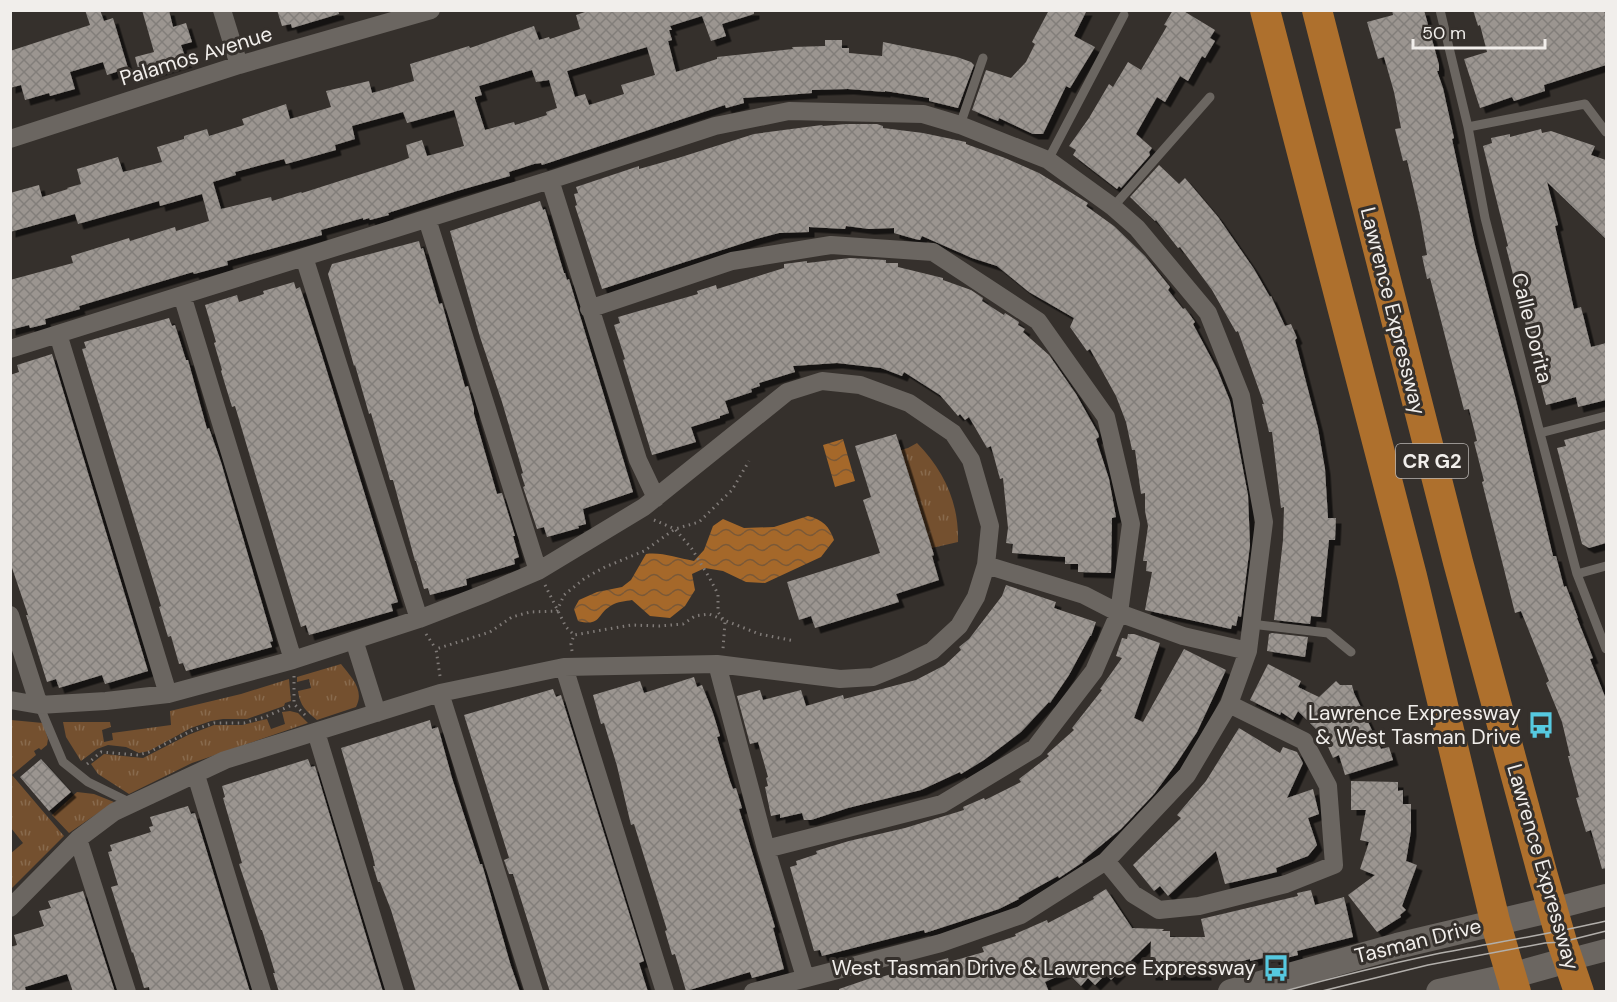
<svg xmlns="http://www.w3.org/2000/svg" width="1617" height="1002" viewBox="0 0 1617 1002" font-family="'DM Sans',sans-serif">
<defs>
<pattern id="grass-tufts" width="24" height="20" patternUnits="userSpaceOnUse" patternTransform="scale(1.5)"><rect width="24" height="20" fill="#74502f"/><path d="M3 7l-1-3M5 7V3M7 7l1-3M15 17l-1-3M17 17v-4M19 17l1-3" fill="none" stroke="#886a4d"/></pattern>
<pattern id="water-waves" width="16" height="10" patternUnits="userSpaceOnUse" patternTransform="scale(1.5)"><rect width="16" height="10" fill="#a5682a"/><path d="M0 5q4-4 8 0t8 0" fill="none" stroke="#7b5937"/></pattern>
<pattern id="building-cross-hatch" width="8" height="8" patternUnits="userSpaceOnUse" patternTransform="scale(1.5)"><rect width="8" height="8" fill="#9b9590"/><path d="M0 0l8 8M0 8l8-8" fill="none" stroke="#827e7a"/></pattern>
<filter id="shadow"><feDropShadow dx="5.5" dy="5.5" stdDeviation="0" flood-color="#0009"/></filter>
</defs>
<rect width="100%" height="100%" fill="#35302c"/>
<path fill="url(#grass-tufts)" d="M917 443C944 471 959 502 958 542L932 548 901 450 908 448Z
M341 664C351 677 365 690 356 707L317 720C306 711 300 706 298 691L311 688 309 679 297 682V677Z
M289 679 291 701 285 703 284 706 247 719H223L211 721 191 728 149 751 139 753 126 747 108 745 97 749 81 761 66 737 63 722H110L111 727 102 730 104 742 113 740 112 733 171 725 170 711 241 694Z
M290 711 298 713 308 723 192 763 129 794 98 774 91 764 104 754 143 758 188 735 214 725H242L267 719 271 729 285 724 282 712Z
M11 720 43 723 48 739 47 745 41 750 39 748 34 751 36 755 12 775 64 836 11 889 10 854 23 843 11 828Z
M77 792 94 794 114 802 69 833 52 815Z"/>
<path fill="url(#water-waves)" d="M843 439 855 481 835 487 823 445Z
M808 516C823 520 829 526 834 540L821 557 765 583 746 582 723 571 705 568 692 574 695 590 685 606 670 618 650 616 632 600C626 601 617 602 612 605 596 614 602 627 578 621L574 609 579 600 597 592 622 587 631 580 646 554C662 552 677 558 694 561L704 550 713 526 723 519 744 528 774 527Z"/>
<path fill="url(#building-cross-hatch)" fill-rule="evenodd" filter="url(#shadow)" d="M85 10H100L104 21 113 18 128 68 107 75 103 62 70 72 75 89 50 96 49 93 25 100 21 85 10 88V51L90 25Z
M142 10H169L173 27 186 23 192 42 181 45 187 62 140 76 135 57 154 52Z
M277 10H338L339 14 292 28 291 24 282 26Z
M591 10H754V14L722 24 726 36 711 41 702 16 670 26 672 30H669L672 40 668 41 676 72 717 59V57L793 49 792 47 825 46V40H842V48H849V53L882 56 883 42 957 57 971 62 974 65 958 108 929 101V98L885 91V92L848 89 812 90V93L743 98 744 103 726 108 725 105 542 165 541 163 534 164 509 172 510 176 457 191 388 213 389 215 370 220 369 218 363 220V218L321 230 322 235 227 261 228 265 194 274 193 272 79 306 80 309 45 319 46 324 30 328 29 325 10 330V280L73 263 71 256 129 238 130 241 175 227 176 231 209 221 202 194 160 206 159 201 78 224 75 214 10 232V193L39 185 42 197 68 189 67 188 81 184 77 169 118 157 123 172 162 162 157 147 184 139V136L207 129 209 136 244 125 242 119 286 104 290 119 321 110 331 107 326 91 369 81 372 93 414 81 410 64 469 46 470 48 534 26 539 40 549 37 550 39 580 29 576 15ZM647 47 655 75 621 85 624 94 589 105 585 94 575 97 567 71ZM532 70 536 82 549 80 557 108 546 112 547 115 515 125 514 122 485 130 475 99V97L482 95 479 86ZM454 110 464 146 427 156 422 140 406 145 409 158 396 163 302 193 301 192 272 201 271 197 221 209 213 182 236 175 235 172 284 159 286 164 336 150 335 145 355 139 352 126 403 112 407 123Z
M1049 10H1087L1074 36 1095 47 1070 88 1066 86 1043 134H1033L999 118 998 121 972 110 986 70 1011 78 1026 62 1035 44 1032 42Z
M1173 10H1182L1215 30 1210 38 1215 41 1205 58 1202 56 1188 81 1180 76 1165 102 1157 97 1136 134 1152 148 1149 152 1150 155 1121 188 1119 186 1117 189 1073 155 1076 150 1069 146 1089 118 1109 84 1113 87 1128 62 1141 70 1163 33 1167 26 1164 25Z
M1392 10H1424L1439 65V71H1437L1443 88 1454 138 1452 139 1475 245 1516 400 1553 556H1556L1564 587 1566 586 1578 618H1577L1593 658 1590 659 1606 699V868L1602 869 1591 830 1586 832 1576 798 1579 797 1568 756H1570L1562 722 1546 683 1549 681 1521 611 1515 613 1482 482 1484 481 1474 442 1477 441 1469 409 1464 410 1430 278 1427 279 1422 256 1427 255 1420 216 1407 160 1403 161 1395 129 1401 128 1394 92 1384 57 1378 59 1367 22 1393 15Z
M1473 10H1604L1606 18V65L1544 85 1545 91 1514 101 1512 97 1480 108 1464 59 1487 52 1480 25 1478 26Z
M846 124H877L883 126V128L923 133 966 142V144L1005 158 1039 173 1088 203 1086 206 1114 226 1145 256 1170 287 1168 290 1183 309 1185 308 1195 322 1193 324 1217 369 1230 401 1248 495 1250 545 1241 617 1238 616 1236 626 1232 625 1231 629 1145 610 1152 572 1146 571 1147 561H1143L1148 526 1145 511V493L1141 494 1135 450H1132L1126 422 1116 396 1090 349 1087 351 1070 327 1074 318 1029 292 997 266 972 258 922 236 920 240 915 239 894 233V228L869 229 846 226 845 229 809 227V232L779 233 756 239 602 289 575 206 577 205 574 194 578 193 576 187 639 166V169L678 158 754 134 822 125 823 126Z
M1541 129 1542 133 1551 131 1595 146 1591 155 1606 160V239L1547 182 1558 225 1555 226 1574 309 1581 307 1591 347 1606 343V400L1578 407 1576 397 1546 405 1506 247 1508 246 1483 146 1492 143 1491 138 1510 134V137Z
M1159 165 1179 184 1185 178 1218 217 1254 269 1270 297 1271 296 1285 326 1291 324 1297 338 1295 340 1297 347 1318 428 1325 469 1328 518H1336L1335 540H1329L1321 617 1311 616 1310 624 1274 620 1283 540 1284 507 1281 508 1272 432H1269L1262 404H1264L1238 331 1236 332 1212 290 1180 247 1178 248 1156 220 1155 221 1130 197Z
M540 201 543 210 545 209 564 273H565L567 280 569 279 633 492 583 509 586 524 578 526 579 528 547 537 544 527 537 529 523 487 525 486 521 474 523 473 502 402 480 337 450 231Z
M419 241 421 249 423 248 439 304 442 303 465 387 468 386 474 409V414L497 494 502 493 515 536H513L519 557 514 559 515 564 466 579 467 585 430 595 428 588 424 589 416 561H415L393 480H390L371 413 369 414 355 365 354 366 328 274 332 264Z
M850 258 886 260V263H898V267L943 278V280L971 290 983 298 982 301 1004 315 1005 313 1019 322 1018 325 1025 329 1023 332 1049 355 1076 394 1098 433 1099 437 1096 439 1109 479 1116 517 1112 518 1111 573 1078 572V564H1065V557L1012 553 1013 544 1006 543 1008 528 1003 478 1000 479 991 446 987 448 969 417 965 420 960 414 958 416 940 395 904 372 902 376 881 368 837 363 793 366 795 372 759 383 760 386 751 389 752 392 725 401 729 413 720 416V418L691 427 696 442 652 455 623 360 625 359 614 325 620 323 618 317 698 294 697 291 716 285 717 289 784 268V264L807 261V263Z
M294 282 296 289 300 287 321 352 398 602 391 604 393 611 309 635 306 625 301 627 290 591 235 406 232 407 221 371 222 370 214 343 216 342 205 305 237 295 239 302 264 294 263 291Z
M169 318 172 326 175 325 186 360H188L207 429 209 428 221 462 273 641 270 642 272 647 186 671 183 663 179 664 171 636 168 637 159 607 161 606 82 349 86 348 84 342Z
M52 354 148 671 105 684 102 675 59 688 56 679 47 682 26 615H28L10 562V375L19 372 17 365Z
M1606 429V543L1589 548 1582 544 1557 448 1566 446 1564 440Z
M896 434 934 555 932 556 939 580 896 594 899 602 815 628 811 616 799 620 787 582 880 553 863 500 871 497 855 446Z
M1006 585 1056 602 1054 608 1096 622 1091 636H1090L1069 675 1050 703 1049 702 1021 732 984 760 961 774 960 772 921 790 848 808 811 820H804L802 813 780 818V814L771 816 765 787 768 786 766 778 768 777 758 742 750 744 737 696 760 690 763 700 801 690 806 706 843 695 844 699 916 680 945 665 961 650 959 647 969 639 1002 596Z
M1272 633 1308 637 1305 657 1267 651 1269 634Z
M1128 634H1134L1160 643 1134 718 1143 722 1184 649 1226 670 1197 732 1176 764 1154 794 1121 829 1082 861 1083 862 1059 878 1058 876 1018 898 1019 899 999 909 925 933 924 930 822 956 820 950 814 951 790 867 797 865 796 861 817 854 816 851 849 841 905 828 964 810 963 807 984 798 985 800 1021 782 1019 779 1049 756 1047 754 1074 730 1072 728 1102 690 1100 689 1122 658 1116 656 1122 638 1127 639Z
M1268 664 1301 681 1298 687 1319 697 1336 681 1340 685H1352L1354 693 1381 749 1389 747 1393 760 1345 775 1339 755 1333 758 1320 729 1319 732 1298 711 1293 720 1281 712 1280 715 1250 700Z
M694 677 697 687 702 685 713 713 720 736 717 737 730 781 733 789 736 788 742 808 739 809 775 927 773 928 784 969 752 978 750 972 686 991 675 954 672 955 665 931 667 930 652 882 634 824 631 825 617 766 604 723 601 724 593 695 640 681 644 693Z
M553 689 556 697 561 695 644 961 639 963 648 992H550L513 874H509L504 860 509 858 464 715Z
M430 720 432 729 438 727 452 778 480 864H482L510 963 520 992H416L391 910 380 882H378L373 866H375L373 857 341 748Z
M1239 728 1280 753 1283 747 1297 752 1303 763 1287 798 1313 789 1319 814 1308 818 1317 845 1308 856 1276 868 1277 872 1225 884 1216 851 1168 896 1160 886 1154 891 1133 865 1181 818 1177 815 1206 781Z
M41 759 71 792 49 811 20 777Z
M308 759 311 767 315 766 383 992H279L273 973H275L262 930H261L239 864 242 863 223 798 225 797 222 786Z
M1351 781 1398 782V791L1403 790V804H1411V831L1406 861 1417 865 1402 906 1406 910 1400 915 1401 917 1377 932 1348 895 1375 875 1360 869 1369 842 1360 840 1366 810H1351Z
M188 806 191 814 195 813 250 992H150L149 987 144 988 133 952 132 953 111 887 118 885 108 852 112 851 110 845 151 832 149 827 153 826 150 817Z
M1106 889 1132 928 1164 929 1162 931H1170V937H1205L1201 919 1298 896 1297 893 1311 890 1315 905 1344 897 1353 937 1297 951 1298 955 1274 961 1272 956 1250 961V959L1206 971V975H1150L1151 941 1111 980 1106 974 1095 985 1088 978 1081 986 1067 972 1045 982 1049 992H839V989L880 975 881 977 948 958 949 962 984 952 982 947 1016 936 1015 934 1047 920 1048 923 1094 899 1093 897Z
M83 891 115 992H73L67 974 25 987 26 992H10V947L17 945 14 935 44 926 39 911 51 908 48 901Z"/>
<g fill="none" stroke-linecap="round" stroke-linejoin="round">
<path stroke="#807b78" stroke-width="3" stroke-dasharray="1.5 4.5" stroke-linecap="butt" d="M654 520 675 529 692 549 709 577 718 594V612L725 622 723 649
M545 585 566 627 574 635
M426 634 436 649
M572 651 571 644 574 635 631 625 660 626 683 624 695 616 709 614 759 634 795 641
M294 676V704L306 716
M440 676 436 649 490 632 512 617 530 612 557 611 564 595 585 578 605 567 644 551 675 529 699 522 732 490 749 461
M87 764 101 752 138 755 149 752 193 730 214 723H244L265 717 294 704"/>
<path stroke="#6b6661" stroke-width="9" d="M1440 10 1468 127 1485 218 1540 433 1577 574 1606 649
M960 125 983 58
M1468 127 1585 104 1606 132
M1048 160 1124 15
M1113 207 1210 97
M1540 433 1606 416
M1577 574 1606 566
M1251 624 1328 633 1351 652
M39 705 63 762 88 782 131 803"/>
<path stroke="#6b6661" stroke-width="18" d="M222 10 239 65
M10 139 239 65 431 10
M550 180 638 460 656 498
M427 219 538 571
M304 257 419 619
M182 295 293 660
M589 309 732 261 831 245 933 252 1038 321 1106 417 1131 524 1119 613 1094 671 1035 748 942 804 766 849
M58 334 168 694
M10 349 550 180 715 126 789 111 923 114 960 125 1048 160 1113 207 1137 228 1208 313 1241 396 1264 522 1248 651 1229 704 1187 775 1106 861 1021 915 941 943 753 992
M986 565 1084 595 1119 613 1183 636 1248 651
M10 615 39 705
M354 640 377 713
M717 664 766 849 805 977
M564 667 665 992
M440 693 534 992
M10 700 39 705 106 701 168 694 293 660 419 619 486 593 538 571 644 507 787 392 822 381 860 385 909 403 953 433 971 460 990 526 986 565 976 597 959 626 932 651 903 665 873 677 840 679 717 664 564 667 440 693 225 760 114 812 78 839 10 908
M316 732 395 992
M196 775 262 992
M78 839 127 992
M1106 861 1133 894 1159 910 1199 906 1286 884 1334 865 1328 786 1304 741 1229 704"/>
<path stroke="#6b6661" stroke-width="22" d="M1553 909 1606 895
M1568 960 1606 950"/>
<path stroke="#6b6661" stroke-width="26" d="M1231 992 1397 946 1553 909
M1439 992 1511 976 1568 960"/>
<path stroke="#ae702d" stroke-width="30" d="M1265 10 1412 576 1495 921 1516 992
M1317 10 1458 562 1543 876 1562 942 1579 992"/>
<path stroke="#b2afab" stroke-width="1.5" d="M1281 992C1332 978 1384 965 1436 954 1493 943 1550 934 1606 921
M1318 992 1428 965 1545 943 1562 942 1606 931"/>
</g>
<defs>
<symbol id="bus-bare" viewBox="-9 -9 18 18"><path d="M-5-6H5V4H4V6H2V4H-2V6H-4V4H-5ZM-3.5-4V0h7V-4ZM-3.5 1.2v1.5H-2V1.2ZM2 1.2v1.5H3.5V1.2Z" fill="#56c9e0" stroke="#35302c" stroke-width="2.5" paint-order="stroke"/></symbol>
</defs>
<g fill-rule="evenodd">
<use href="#bus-bare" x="1522" y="706" width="38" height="38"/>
<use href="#bus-bare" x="1257" y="949" width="38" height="38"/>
</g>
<g text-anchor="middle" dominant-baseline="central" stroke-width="6" stroke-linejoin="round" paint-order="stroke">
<rect fill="#35302c" stroke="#b9b5b2" stroke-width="1.5" x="1396" y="444" width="72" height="34" rx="4.5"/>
<g font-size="20" font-weight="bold" fill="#f1eeeb">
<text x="1432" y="461">CR G2</text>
</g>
<g font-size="21" fill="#f1eeeb" stroke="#35302c">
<text transform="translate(196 56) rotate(-17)">Palamos Avenue</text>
<text transform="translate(1393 311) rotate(76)">Lawrence Expressway</text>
<text transform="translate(1532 328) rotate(76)">Calle Dorita</text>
<text transform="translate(1543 867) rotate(74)">Lawrence Expressway</text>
<text transform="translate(1418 941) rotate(-14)">Tasman Drive</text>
</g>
<g font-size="21" fill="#f1eeeb" stroke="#35302c" text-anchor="end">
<text x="1521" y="713">Lawrence Expressway<tspan x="1521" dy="24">&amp; West Tasman Drive</tspan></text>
<text x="1256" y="968">West Tasman Drive &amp; Lawrence Expressway</text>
</g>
</g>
<rect width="1617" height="1002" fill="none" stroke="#f1eeeb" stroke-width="24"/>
<path d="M1413 39v9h132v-9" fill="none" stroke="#f1eeeb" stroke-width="3"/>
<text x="1422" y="39" font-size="18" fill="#f1eeeb" stroke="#35302c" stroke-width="4.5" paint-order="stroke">50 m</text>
</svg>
